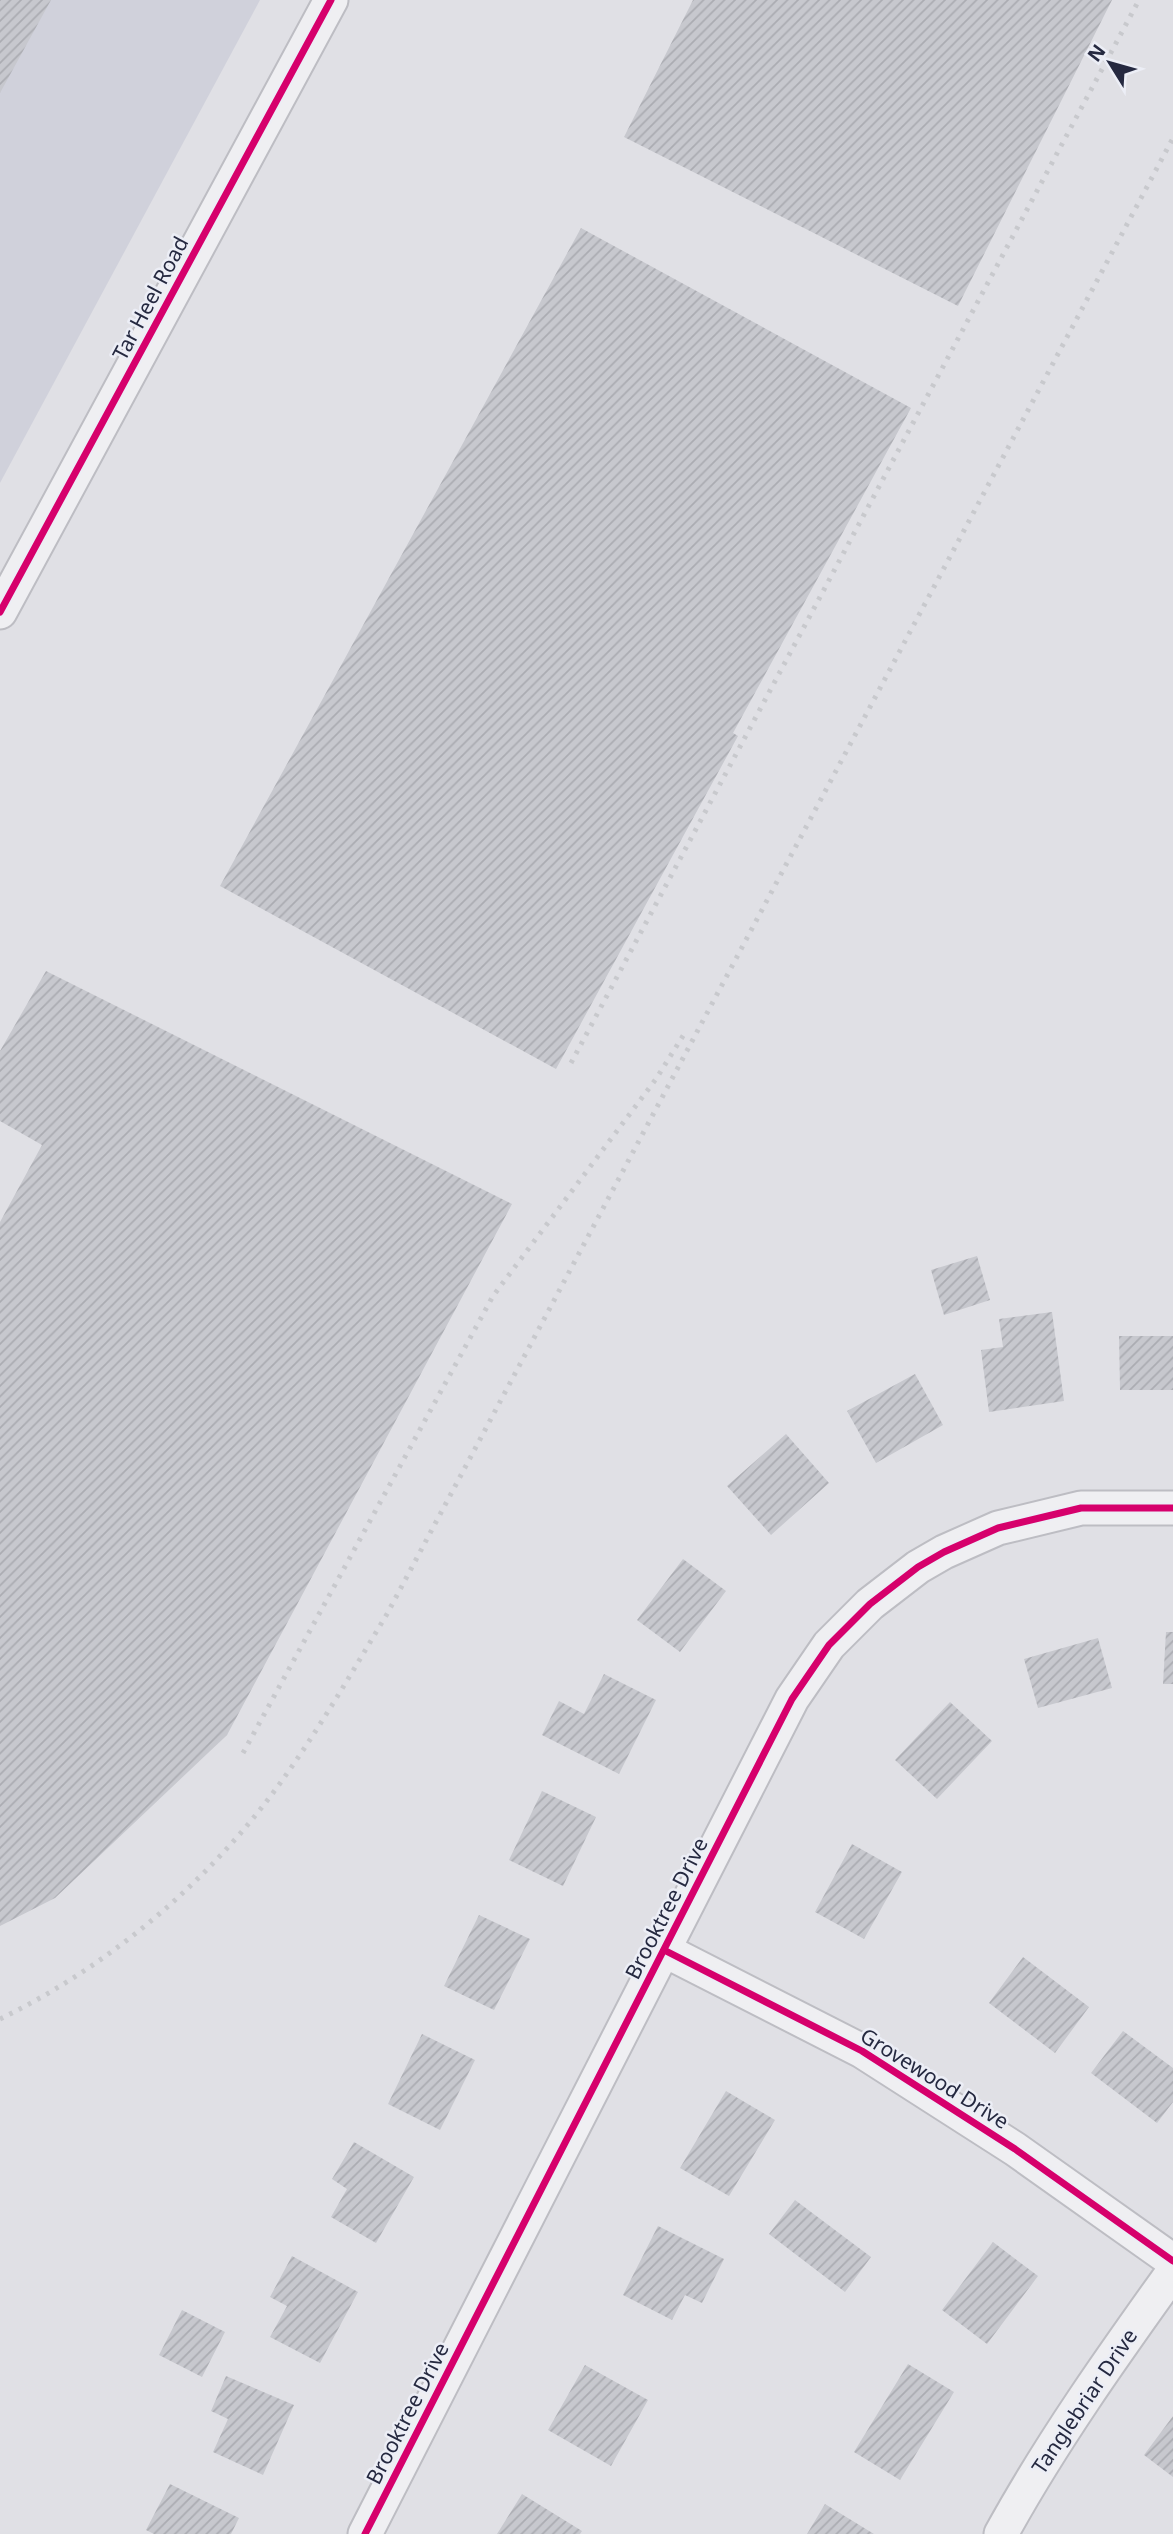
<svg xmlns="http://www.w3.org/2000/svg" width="1173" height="2534" viewBox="0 0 1173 2534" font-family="'Noto Sans',sans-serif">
<defs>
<pattern id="building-hatch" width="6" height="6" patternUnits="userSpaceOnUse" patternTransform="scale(1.75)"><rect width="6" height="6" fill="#c7c8ce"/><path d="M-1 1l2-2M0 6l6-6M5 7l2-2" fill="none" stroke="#abacb2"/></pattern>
</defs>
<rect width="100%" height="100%" fill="#e0e0e5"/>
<path fill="#d0d1db" d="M0 0H260L0 483Z"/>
<path fill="url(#building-hatch)" d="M0 0H51L0 93Z
M693 0H1112L958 306 624 137Z
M581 228 911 408 733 733 738 736 556 1069 220 886Z
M46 971 512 1204 227 1735 55 1898 0 1926V1222L42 1145 0 1121V1051Z
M977 1256 990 1300 944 1315 931 1270Z
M1052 1312 1064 1401 989 1412 981 1350 1003 1347 999 1319Z
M1119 1336H1173V1390H1120Z
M915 1374 943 1425 876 1463 847 1411Z
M786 1434 829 1483 771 1535 727 1486Z
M683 1559 726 1591 680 1652 637 1620Z
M1166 1632H1173V1684H1163Z
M1098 1638 1112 1688 1038 1708 1024 1659Z
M604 1674 656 1700 619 1774 542 1735 559 1701 584 1714Z
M950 1702 992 1741 937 1799 895 1760Z
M542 1791 596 1817 563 1886 509 1860Z
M852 1844 902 1872 864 1939 815 1912Z
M479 1915 530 1939 494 2010 444 1986Z
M1023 1957 1089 2007 1055 2053 989 2003Z
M1123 2031 1173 2068V2102L1157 2123 1091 2073Z
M422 2034 475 2060 440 2130 388 2104Z
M726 2091 775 2120 729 2196 680 2168Z
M354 2142 414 2177 376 2243 331 2217 347 2189 332 2179Z
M795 2200 871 2257 845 2292 769 2234Z
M658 2226 724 2259 702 2303 685 2295 672 2320 623 2295Z
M993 2242 1038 2276 987 2344 942 2310Z
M292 2256 358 2292 320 2363 270 2337 287 2306 270 2297Z
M182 2310 225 2332 202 2377 159 2355Z
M908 2364 954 2392 900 2480 854 2452Z
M585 2365 648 2400 611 2466 548 2430Z
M226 2376 294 2405 263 2475 213 2452 228 2419 211 2411Z
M1173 2416V2477L1144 2455Z
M170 2484 239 2518 231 2534H154L146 2530Z
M522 2494 582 2531 580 2534H497Z
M825 2504 874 2534H807Z"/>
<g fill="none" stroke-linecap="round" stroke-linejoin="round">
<defs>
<path id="street" d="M0 612 331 0
M664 1950 862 2051 1015 2149 1173 2261
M365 2534 792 1699 829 1645 870 1604 918 1567 944 1552 998 1528 1081 1508H1173
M1001 2534C1051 2443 1112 2357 1173 2272"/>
</defs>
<use href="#street" stroke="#bdbdc3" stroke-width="37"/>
<use href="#street" stroke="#efeff2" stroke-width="33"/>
<path stroke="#c8c9cd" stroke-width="5" stroke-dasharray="3.5 7" stroke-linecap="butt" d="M571 1063 1139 0
M243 1753 493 1296 656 1079 686 1031
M0 2019C113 1964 216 1876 288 1772 324 1721 355 1667 387 1614L1173 138"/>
<defs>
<path id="cycleway" d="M0 612 331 0
M664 1950 862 2051 1015 2149 1173 2261
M365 2534 792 1699 829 1645 870 1604 918 1567 944 1552 998 1528 1081 1508H1173"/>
</defs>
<use href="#cycleway" stroke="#eceef6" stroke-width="11"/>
<use href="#cycleway" stroke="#d6006c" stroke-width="7"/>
</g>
<g text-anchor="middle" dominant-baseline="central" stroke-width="5" stroke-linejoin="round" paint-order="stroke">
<g font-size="21" fill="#252940" stroke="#eceef6">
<text transform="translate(150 298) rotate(-62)">Tar Heel Road</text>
<text transform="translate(666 1908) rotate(-63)">Brooktree Drive</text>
<text transform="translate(935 2078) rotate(32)">Grovewood Drive</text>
<text transform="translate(1084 2401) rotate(-56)">Tanglebriar Drive</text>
<text transform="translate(407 2413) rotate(-63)">Brooktree Drive</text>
</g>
</g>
<g transform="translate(1110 63) rotate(307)" stroke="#eceef6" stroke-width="5" paint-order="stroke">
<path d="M0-5L12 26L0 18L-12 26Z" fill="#252940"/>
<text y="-10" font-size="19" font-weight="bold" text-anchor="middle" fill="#252940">N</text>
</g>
</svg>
